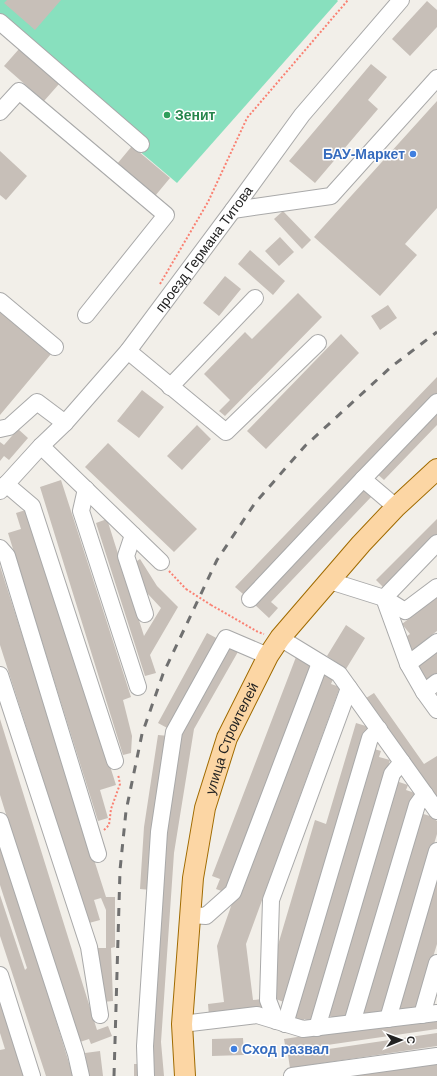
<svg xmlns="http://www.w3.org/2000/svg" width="437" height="1076" viewBox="0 0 437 1076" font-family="Helvetica,sans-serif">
<rect width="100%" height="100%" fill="#f2efe9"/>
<path fill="#88e0be" d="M0 0H337L338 1 177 183 0 33Z"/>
<path fill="#c7bfb8" d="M7 0H61L35 30 4 3Z
M427 1 437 10V27L410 56 392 39Z
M19 49 59 84 44 101 4 66Z
M371 64 387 77 368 100 378 109 315 183 289 161Z
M437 101V208L405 244 417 255 380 296 314 237Z
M132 146 170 178 155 196 117 164Z
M0 151 27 176 6 200 0 195Z
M283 211 311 240 302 249 274 219Z
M280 237 294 252 279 266 265 251Z
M250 250 285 281 273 295 238 264Z
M225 276 241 289 219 316 203 303Z
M298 293 322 317 225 416 219 411 230 400 204 374 245 332 252 339Z
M388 305 397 318 380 330 371 316Z
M0 312 51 354 0 415Z
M341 334 359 353 266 449 247 431Z
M437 377V394L243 594 235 587Z
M142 390 164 407 139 438 117 421Z
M437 410V425L384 480 376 473Z
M197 425 211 439 182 470 167 456Z
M18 429 28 438 9 460 4 456 0 461V442L4 445Z
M108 443 197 529 174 552 85 467Z
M61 480 131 697 123 700 132 736 131 753 123 755 40 487Z
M364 487 373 495 271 602 278 608 269 618 254 604Z
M29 509 116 785 100 790 108 818 98 821 8 533 21 529 16 513Z
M107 519 144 636 161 608 147 593 136 576 140 574 134 563 140 559 157 586 178 607 150 655 156 673 145 676 96 523Z
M437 519V535L384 588 376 580Z
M0 566 106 897H115V947L111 948 113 1001 103 1002 97 948H106V910L101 898 94 900 100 920 89 923 0 645Z
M437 597V631L411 651 403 639 410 634 402 624Z
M346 625 365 638 346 669 327 656Z
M207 633 220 640 171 730 158 723Z
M228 644 239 650 194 729 174 853 161 1042 164 1076H153L151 1043 162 853 183 724Z
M437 650V676L427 684 415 667Z
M296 657 315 665 227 893 216 889 220 879 212 876Z
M321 672 334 677 331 684 340 687 246 944 253 1000 262 999 263 1009 209 1016 208 1004 224 1002 217 946 235 895Z
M374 693 424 764 437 756V801L363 700Z
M0 719 97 1030 108 1026 112 1036 91 1044 89 1039 77 1043 0 795Z
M356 723 369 727 286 1003 276 999 278 945 315 820 326 824Z
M158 735 169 736 151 890 140 889 144 827Z
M371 748 381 751 379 757 390 760 314 1022 304 1019 303 1024 293 1021Z
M396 781 408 785 406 790 415 793 346 1021 325 1015Z
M420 813 430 816 437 821V834L383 1017 361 1015Z
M0 847 32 942 73 1076H46L0 936V895L25 970 27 968 0 885Z
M437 871V944L416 1013H394Z
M0 1000 25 1076H0V1050L5 1049 0 1033Z
M437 1016V1029L286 1051 284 1039Z
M437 1033V1046L290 1068 288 1055Z
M243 1038 244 1055 212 1056V1039Z
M100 1051 103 1076H88L85 1053Z
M437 1062V1076H343Z
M134 1064H142L145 1076H134Z"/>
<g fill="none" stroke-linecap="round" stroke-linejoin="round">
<defs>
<g id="minor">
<path d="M0 22 141 144"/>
<path d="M0 112 19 91 166 215 86 315"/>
<path d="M233 210 331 196 437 78"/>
<path d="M0 301 55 347"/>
<path d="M128 351 226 432 318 343"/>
<path d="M170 387 255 298"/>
<path d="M0 429 9 427 37 402 65 423"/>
<path d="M41 446 161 562"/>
<path d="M363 479 396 507"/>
<path d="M6 484 32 506 115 761"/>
<path d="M86 489 81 511 138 687"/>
<path id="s1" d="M0 491 41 446 65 423 128 351 233 210 302 115 401 0"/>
<path d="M133 535 126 556 145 614"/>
<path d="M437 543 384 598 408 664 424 692 437 710"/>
<path d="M0 548 7 556 98 854"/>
<path d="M330 581 384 598 405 611 437 587"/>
<path d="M250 599 363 479 437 402"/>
<path d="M280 638 339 674 437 811"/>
<path d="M408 664 437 642"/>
<path d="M0 675 89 947 100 1015"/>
<path d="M424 692 437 682"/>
<path d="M0 821 76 1054 81 1076"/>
<path d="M190 915 206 916 233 892 320 663"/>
<path d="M0 975 32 1076"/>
<path d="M422 1015 437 963"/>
<path d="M388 1019 437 851"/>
<path d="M276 1021 268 1000 271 900 349 688"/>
<path d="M352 1023 417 805 425 794"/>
<path d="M182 1024 257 1015 303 1029 437 1013"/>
<path d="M285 1024 370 738 379 729"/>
<path d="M317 1028 392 774 402 762"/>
<path d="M146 1076 145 1046 159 832 174 732 226 638 268 656"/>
<path d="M292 1076 437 1056"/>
</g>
<g id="major">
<path id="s2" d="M185 1076 182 1024 193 878 205 808 227 738 268 656 280 638 361 544 396 507 437 469"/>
</g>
</defs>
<use href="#minor" stroke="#a9a9a9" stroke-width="18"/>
<use href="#major" stroke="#a06b00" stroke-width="22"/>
<path stroke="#fa8072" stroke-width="2" stroke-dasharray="2 2" stroke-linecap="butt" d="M160 284 208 202 247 118 348 0
M169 571 186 589
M211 605 258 632 264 634
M104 830 109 825 111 809 120 784 118 774"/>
<use href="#minor" stroke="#fff" stroke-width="16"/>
<use href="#major" stroke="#fcd6a4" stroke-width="20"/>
<path stroke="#707070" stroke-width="3" stroke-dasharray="8 8" stroke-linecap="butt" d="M114 1076 120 870 126 811 142 734 163 674 217 560 255 503 305 446 391 367 437 332"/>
<path stroke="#fa8072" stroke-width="2" stroke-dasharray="2 2" stroke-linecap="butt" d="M186 589 211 605"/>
</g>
<circle fill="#2e9e5b" stroke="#fff" stroke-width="1.5" cx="167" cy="115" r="4"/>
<g fill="#3f7fe0" stroke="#fff" stroke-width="1.5">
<circle cx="413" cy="154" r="4"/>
<circle cx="234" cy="1049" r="4"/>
</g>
<g text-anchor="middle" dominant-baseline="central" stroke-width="3" stroke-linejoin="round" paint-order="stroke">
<g font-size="14" font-weight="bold" fill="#27864d" stroke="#fff" text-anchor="start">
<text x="175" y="115">Зенит</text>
</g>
<g font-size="14" font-weight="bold" fill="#366cbe" stroke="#fff" text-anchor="end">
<text x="405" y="154">БАУ-Маркет</text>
<text x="242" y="1049" text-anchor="start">Сход развал</text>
</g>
<g font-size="14" fill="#222" stroke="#fff">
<text stroke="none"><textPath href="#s1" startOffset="317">проезд Германа Титова</textPath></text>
<text stroke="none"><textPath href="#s2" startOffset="344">улица Строителей</textPath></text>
</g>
</g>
<g transform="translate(401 1040) rotate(89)" stroke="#ffffff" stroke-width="3" paint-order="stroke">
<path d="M0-3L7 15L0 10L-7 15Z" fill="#222222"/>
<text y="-6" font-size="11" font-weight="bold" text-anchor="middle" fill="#222222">С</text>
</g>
</svg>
